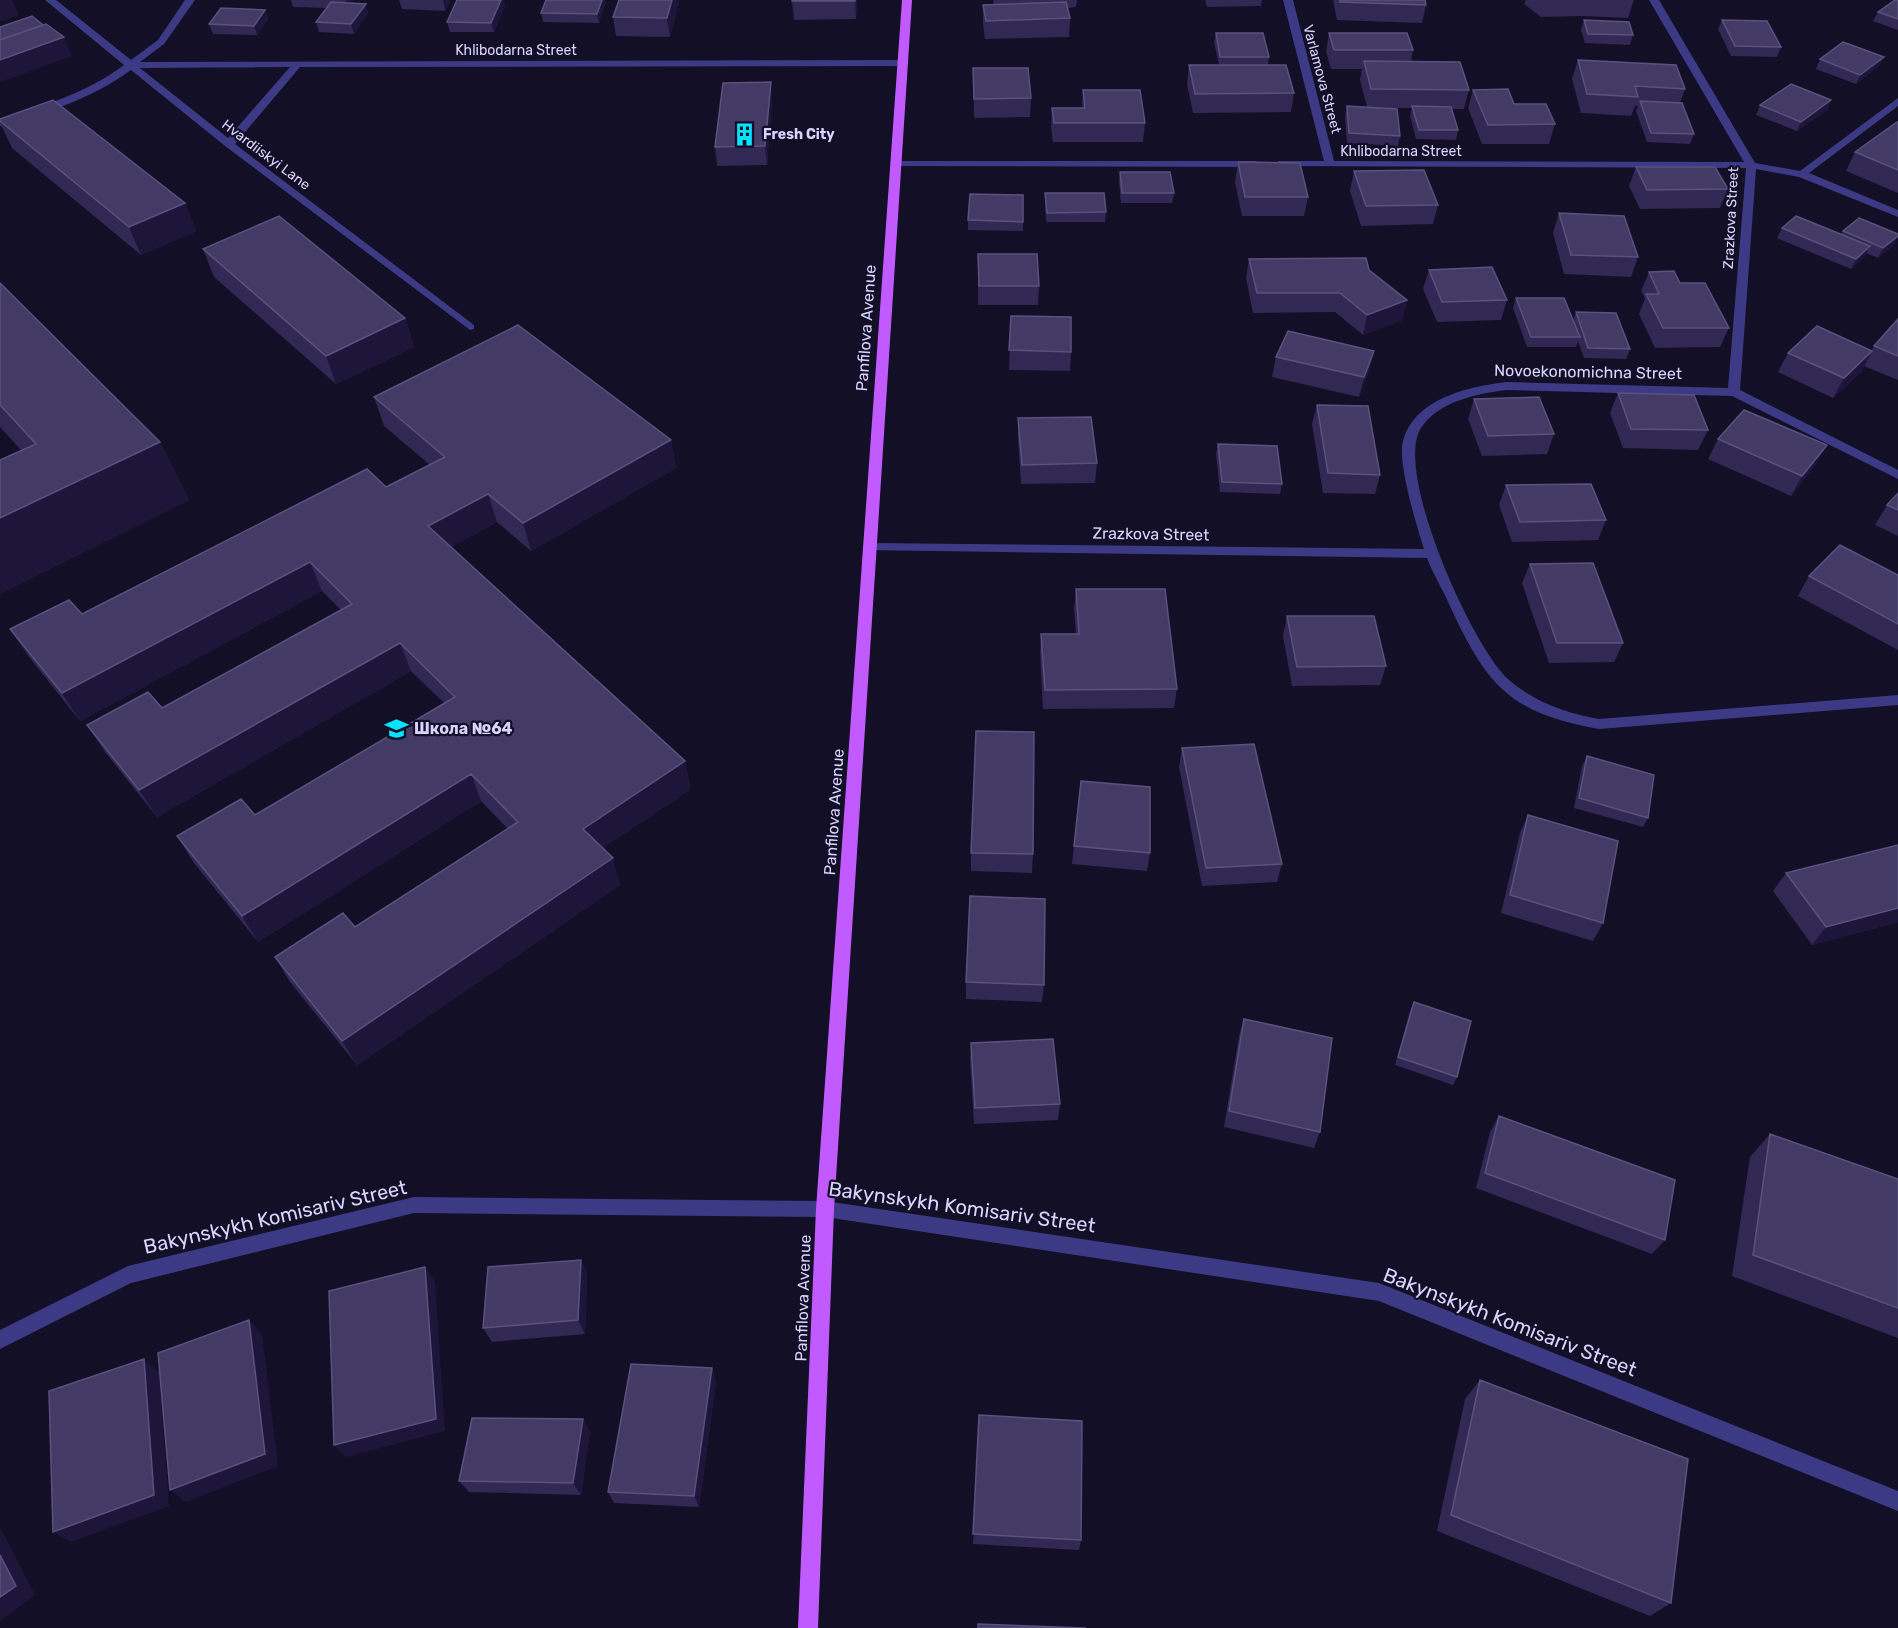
<svg xmlns="http://www.w3.org/2000/svg" width="1898" height="1628" viewBox="0 0 1898 1628" font-family="Rubik,sans-serif">
<rect width="100%" height="100%" fill="#130f26"/>
<g fill="none" stroke-linecap="round" stroke-linejoin="round">
<path fill="#3d3a85" fill-rule="evenodd" d="M45 0H56L131 60 158 40 185 0H195L164 44 140 62 902 60 907 63 902 66 300 67 235 144 474 325V329L470 330 225 146 131 70C93 98 45 114 0 126V120C44 105 87 93 124 65ZM290 67 228 138 140 68Z
M1283 0H1293L1334 161 1744 162 1649 0H1659L1755 163 1800 171 1898 98V106L1809 173 1898 210V217L1799 177 1756 169 1740 390 1898 470V479L1732 396 1506 390C1476 394 1439 401 1421 428 1393 471 1472 646 1508 679 1534 702 1565 713 1599 719L1898 695V705L1599 729C1508 713 1486 684 1449 604 1442 588 1433 574 1427 558L865 550 863 547 865 544 870 543 1424 549C1417 527 1397 462 1403 441 1415 398 1468 387 1506 382L1728 388 1746 168 1275 166 1274 164 1279 161H1324Z
M891 161H1255L1260 164 1255 167 895 166 890 163Z
M414 1197 825 1201 1379 1283 1898 1491V1511L1379 1301 825 1217 414 1213 131 1283 0 1349V1330L128 1266Z"/>
<path fill="#c25bff" fill-rule="evenodd" d="M902 0H912L834 1209 818 1628H798L816 1209Z"/>
</g>
<path fill="#312854" d="M291 0H353L351 3 368 13 354 34 319 32 316 22 327 8 293 7Z
M399 0H451L445 11 402 9Z
M457 0H503L505 6 494 32H450L447 22Z
M546 0H606V1L599 23 543 22 541 13Z
M619 0H679V3L670 37 616 36 613 17Z
M792 0H857L856 19 794 20Z
M993 0H1077L1076 7 1068 8 1070 18 1069 37 985 39 983 24V5H994Z
M1205 0H1262L1261 6 1207 7Z
M1333 0H1425L1426 5 1422 23 1337 20Z
M1526 0H1634L1628 18 1582 16 1541 17 1524 4Z
M1898 0V30L1873 21 1878 12Z
M265 10 268 19 257 35 213 34 209 24Z
M1584 20 1633 35 1630 45 1585 43 1581 30Z
M1722 20 1781 47 1777 57 1731 56 1718 29Z
M1216 33 1269 57 1268 65 1294 93 1291 112 1193 113 1187 84 1189 65H1219L1214 42Z
M1329 33 1413 50 1411 62 1469 90 1464 109H1452L1458 130 1456 140 1416 139 1410 116 1412 108H1369L1400 136 1398 146 1347 143 1345 116 1347 106 1367 107 1360 80 1362 69H1331L1326 52Z
M1820 59 1879 66 1856 84 1816 69Z
M1578 60 1685 89 1680 103 1694 134 1690 144 1647 142 1636 111 1638 106H1635L1631 116 1581 113 1572 79Z
M973 68 1031 98 1030 117 974 118Z
M1083 90 1145 123 1143 142H1053L1051 127 1052 108H1082Z
M1473 90 1514 104 1555 124 1549 144H1482L1468 108Z
M1831 100 1827 110 1797 131 1756 115 1760 105Z
M772 101 767 165 717 166 715 147Z
M0 119 185 203 196 231 141 255 12 148 0 123Z
M1898 122V193L1846 171 1855 152Z
M1238 162 1308 197 1304 216H1242L1235 182Z
M1636 167 1728 189 1720 208 1640 209 1629 186Z
M1354 171 1438 205 1433 224 1361 226 1350 191Z
M1120 172 1174 193 1172 203H1121L1119 182Z
M1045 193 1106 212 1105 222H1046L1045 203Z
M1023 195V231L968 230V220Z
M1559 213 1638 257 1631 277 1564 274 1553 233Z
M1782 228 1841 234 1843 231 1895 244 1878 258 1866 253 1865 256 1851 269 1777 238Z
M203 249 405 318 414 347 336 384 214 277Z
M978 254 1039 286 1038 305H978Z
M1249 259 1369 270 1407 300 1402 320 1363 335 1335 312 1253 313 1246 278Z
M1429 270 1507 300 1501 320 1437 322 1423 289Z
M1649 272 1680 283 1729 328 1720 347 1655 348 1639 314 1645 298 1641 291Z
M0 283 160 442 189 500 0 594V460L21 450 0 427Z
M1516 298 1573 320 1576 312 1630 349 1626 359 1584 358 1578 341 1576 347H1527L1513 308Z
M1011 316 1071 352 1070 371 1009 370Z
M1898 319V380L1864 366 1862 371 1833 398 1778 372 1788 353 1871 351 1874 346Z
M1374 351 1369 371 1359 397 1272 377 1276 357Z
M1618 393 1708 430 1698 450 1623 448 1610 413Z
M374 397 671 440 676 468 531 551 497 522 451 547 691 789 602 848 620 885 357 1065 290 982 275 957 355 927 508 829 481 801 258 942 194 863 177 836 255 815 444 703 411 671 157 817 105 752 87 725 162 708 341 610 322 591 80 721 29 657 10 629 82 614 386 487 430 465 384 426Z
M1474 399 1554 434 1547 454 1482 456 1468 419Z
M1317 405 1380 475 1375 494 1323 493 1312 424Z
M1018 418 1097 463 1095 483 1021 484 1018 438Z
M1718 439 1827 445 1816 464 1791 496 1708 459Z
M1218 444 1282 484 1280 494 1220 492 1216 454Z
M1506 485 1606 520 1598 540 1512 542 1499 505Z
M1898 493V536L1875 525 1887 505Z
M1530 564 1623 643 1614 662 1549 663 1522 583Z
M1898 575V650L1798 596 1809 576Z
M1076 589 1177 689 1174 708 1043 709 1040 653 1041 634H1076L1074 608Z
M1287 616 1386 666 1380 685 1292 686 1283 636Z
M1182 748 1282 864 1277 882 1202 886 1179 767Z
M1587 756 1648 818 1643 827 1574 808 1582 766Z
M1081 781 1150 853 1147 871 1072 864Z
M1528 815 1603 923 1593 941 1501 913 1520 833Z
M1898 845V922L1812 945 1773 891 1786 873Z
M971 853 1033 854 1032 873 971 871Z
M966 982 1044 985 1042 1002 966 999Z
M1414 1002 1457 1077 1453 1085 1395 1065 1410 1011Z
M1244 1019 1320 1132 1314 1148 1224 1127 1239 1036Z
M971 1043 1060 1104 1058 1120 974 1124 970 1060Z
M1499 1116 1665 1240 1652 1254 1476 1188 1490 1132Z
M1770 1134 1898 1179V1338L1732 1276 1750 1157Z
M581 1260 587 1274 585 1334 492 1342 483 1328Z
M712 1368 716 1381 699 1507 614 1503 608 1492Z
M1480 1380 1671 1603 1650 1616 1437 1531 1465 1399Z
M979 1415 1081 1540 1079 1550 973 1544Z
M590 1431 581 1495 469 1492 459 1481Z"/>
<path fill="#1d163a" d="M0 0H12L19 15 0 22Z
M346 0H353L348 8Z
M443 0H451L445 11Z
M501 0H503L505 6 494 32 491 23Z
M602 0H606V1L599 23 597 14Z
M672 0H679V3L670 37 667 18Z
M855 0H857L856 19Z
M366 4 368 13 354 34 351 24Z
M265 10 268 19 257 35 254 26Z
M64 37 72 56 0 82V60Z
M1884 57 1879 66 1856 84 1860 75Z
M771 82 772 101 767 165 765 146Z
M1831 100 1827 110 1797 131 1801 122Z
M185 203 196 231 141 255 129 227Z
M1898 236 1895 244 1878 258 1883 248Z
M1870 246 1865 256 1851 269 1856 259Z
M1407 300 1402 320 1363 335 1367 315Z
M405 318 414 347 336 384 326 356Z
M1374 351 1369 371 1359 397 1364 377Z
M1872 351 1862 371 1833 398 1844 378Z
M671 440 676 468 531 551 523 523Z
M160 442 189 500 0 594V518Z
M1827 445 1816 464 1791 496 1802 476Z
M488 494 497 522 438 554 428 526Z
M310 562 322 591 80 721 62 693Z
M400 643 411 671 157 817 139 790Z
M685 761 691 789 591 855 583 829Z
M471 774 481 801 258 942 242 916Z
M613 858 620 885 357 1065 342 1041Z
M1898 908V922L1812 945 1826 927Z
M581 1260 587 1274 585 1334 578 1320Z
M425 1267 435 1282 445 1431 346 1457 334 1445Z
M249 1320 262 1334 278 1466 186 1502 170 1490Z
M144 1359 159 1372 169 1506 71 1542 53 1532Z
M712 1368 716 1381 699 1507 694 1496Z
M583 1419 590 1431 581 1495 573 1483Z
M0 1527 35 1595 0 1621Z"/>
<path fill="#433a66" stroke="#5a527e" stroke-width="1.5" d="M457 0H501L491 23 447 22Z
M546 0H602L597 14 541 13Z
M619 0H672L667 18 613 17Z
M792 0H855V1H792Z
M1340 0H1425L1426 5 1340 2Z
M1895 0H1898V19L1878 12Z
M331 2 366 4 351 24 316 22Z
M1066 2 1070 18 986 21 983 5Z
M221 8 265 10 254 26 209 24Z
M32 16 43 25 0 40V27Z
M1584 20 1629 22 1633 35 1588 34Z
M1722 20 1767 21 1781 47 1735 46Z
M46 24 64 37 0 60V40Z
M1216 33H1263L1269 57H1220Z
M1329 33H1407L1413 50H1334Z
M1843 42 1884 57 1860 75 1820 59Z
M1578 60 1676 65 1685 89 1635 86 1638 97 1587 94Z
M1364 61 1460 62 1469 90 1371 89Z
M1189 65H1286L1294 93 1195 94Z
M973 68H1028L1031 98 974 99Z
M771 82 765 146 715 147 723 83Z
M1791 84 1831 100 1801 122 1760 105Z
M1508 89 1514 104H1546L1555 124 1488 125 1473 90Z
M1083 90H1140L1145 123H1054L1052 108H1085Z
M53 100 185 203 129 227 0 121V119Z
M1640 101 1682 103 1694 134 1651 133Z
M1347 106 1397 109 1400 136 1349 133Z
M1412 106 1451 107 1458 130H1419Z
M1897 122H1898V170L1855 152Z
M1238 162 1300 163 1308 197H1245Z
M1636 167H1715L1728 189 1647 190Z
M1424 170 1438 205 1366 206 1354 171Z
M1120 172H1170L1174 193H1122Z
M1045 193H1104L1106 212 1047 213Z
M970 194 1023 195V222L968 220Z
M1559 213 1624 216 1638 257 1571 255Z
M279 216 405 318 326 356 203 249Z
M1796 216 1870 246 1856 259 1782 228Z
M1859 218 1898 234V236L1883 248 1843 231Z
M978 254H1037L1039 286H979Z
M1366 258 1369 270 1407 300 1367 315 1340 293H1257L1249 259Z
M1492 267 1507 300 1442 302 1429 270Z
M1674 271 1680 283H1705L1729 328H1663L1646 294H1659L1649 272Z
M0 283 160 442 0 518V460L36 444 0 405Z
M1516 298H1564L1580 337H1531Z
M1576 312 1616 313 1630 349 1588 348Z
M1011 316 1071 317V352L1009 350Z
M1898 319V356L1874 346Z
M518 325 671 440 523 523 488 494 428 526 685 761 583 829 613 858 342 1041 275 957 343 913 355 927 518 822 471 774 242 916 177 836 241 799 255 815 455 697 400 643 139 790 87 725 148 692 162 708 352 604 310 562 62 693 10 629 69 600 82 614 367 469 386 487 445 457 374 397Z
M1817 326 1872 351 1844 378 1788 353Z
M1288 331 1374 351 1364 377 1276 357Z
M1618 393 1694 395 1708 430 1631 429Z
M1539 397 1554 434 1488 436 1474 399Z
M1317 405 1368 406 1380 475 1328 473Z
M1744 410 1827 445 1802 476 1718 439Z
M1091 417 1097 463 1022 465 1018 418Z
M1218 444 1277 446 1282 484 1222 482Z
M1591 484 1606 520 1520 522 1506 485Z
M1898 493V510L1887 505Z
M1840 545 1898 575V624L1809 576Z
M1593 563 1623 643H1557L1530 564Z
M1076 589H1165L1177 689 1045 690 1041 634H1079Z
M1287 616H1374L1386 666 1297 667Z
M976 731 1034 732 1033 854 971 853Z
M1254 744 1282 864 1206 868 1182 748Z
M1587 756 1654 775 1648 818 1579 798Z
M1081 781 1150 787V853L1074 846Z
M1528 815 1618 841 1603 923 1510 895Z
M1898 845V908L1826 927 1786 873Z
M970 896 1045 899 1044 985 966 982Z
M1414 1002 1471 1021 1457 1077 1398 1057Z
M1244 1019 1332 1038 1320 1132 1229 1111Z
M1053 1039 1060 1104 975 1108 971 1043Z
M1499 1116 1675 1180 1665 1240 1485 1173Z
M1770 1134 1898 1179V1308L1753 1255Z
M581 1260 578 1320 483 1328 488 1267Z
M425 1267 436 1419 334 1445 329 1291Z
M249 1320 265 1454 170 1490 158 1353Z
M144 1359 154 1495 53 1532 49 1391Z
M631 1364 712 1368 694 1496 608 1492Z
M1480 1380 1688 1459 1671 1603 1451 1515Z
M979 1415 1082 1421 1081 1540 973 1534Z
M472 1418 583 1419 573 1483 459 1481Z
M0 1555 16 1586 0 1597Z
M978 1624 1086 1628H978Z"/>
<defs>
<symbol id="building-bare" viewBox="-9 -9 18 18"><path d="M-4-6H4V6H1V3H-1V6H-4ZM-2.5-4.3h1.7v1.8h-1.7ZM.8-4.3h1.7v1.8H.8ZM-2.5-1h1.7V.8h-1.7ZM.8-1h1.7V.8H.8Z" fill="#00e5ff" stroke="#130f26" stroke-width="2.5" paint-order="stroke"/></symbol>
<symbol id="school-bare" viewBox="-9 -9 18 18"><path d="M0-5L7-2L0 1L-7-2ZM-4 1L0 2.5L4 1V4Q0 6-4 4Z" fill="#00e5ff" stroke="#130f26" stroke-width="2.5" paint-order="stroke"/></symbol>
</defs>
<g fill-rule="evenodd">
<use href="#building-bare" x="728" y="118" width="33" height="33"/>
<use href="#school-bare" x="380" y="712" width="33" height="33"/>
</g>
<g text-anchor="middle" dominant-baseline="central" stroke-width="4.5" stroke-linejoin="round" paint-order="stroke">
<g font-size="14" fill="#d9d4ff" stroke="#130f26">
<text x="516" y="50">Khlibodarna Street</text>
<text transform="translate(1322 79) rotate(75)">Varlamova Street</text>
<text x="1401" y="151">Khlibodarna Street</text>
<text transform="translate(266 155) rotate(37)">Hvardiiskyi Lane</text>
<text transform="translate(1731 218) rotate(-87)">Zrazkova Street</text>
</g>
<g font-size="14" font-weight="bold" fill="#d9d4ff" stroke="#130f26" text-anchor="start">
<text x="763" y="134">Fresh City</text>
</g>
<g font-size="16" fill="#d9d4ff" stroke="#130f26">
<text transform="translate(866 328) rotate(-86)">Panfilova Avenue</text>
<text transform="translate(1588 372) rotate(1)">Novoekonomichna Street</text>
<text transform="translate(1151 534) rotate(1)">Zrazkova Street</text>
<text transform="translate(834 812) rotate(-86)">Panfilova Avenue</text>
<text transform="translate(803 1298) rotate(-88)">Panfilova Avenue</text>
</g>
<g font-size="16" font-weight="bold" fill="#d9d4ff" stroke="#130f26" text-anchor="start">
<text x="414" y="728">Школа №64</text>
</g>
<g font-size="20" fill="#d9d4ff" stroke="#130f26">
<text transform="translate(962 1207) rotate(8)">Bakynskykh Komisariv Street</text>
<text transform="translate(275 1217) rotate(-13)">Bakynskykh Komisariv Street</text>
<text transform="translate(1510 1322) rotate(21)">Bakynskykh Komisariv Street</text>
</g>
</g>
</svg>
